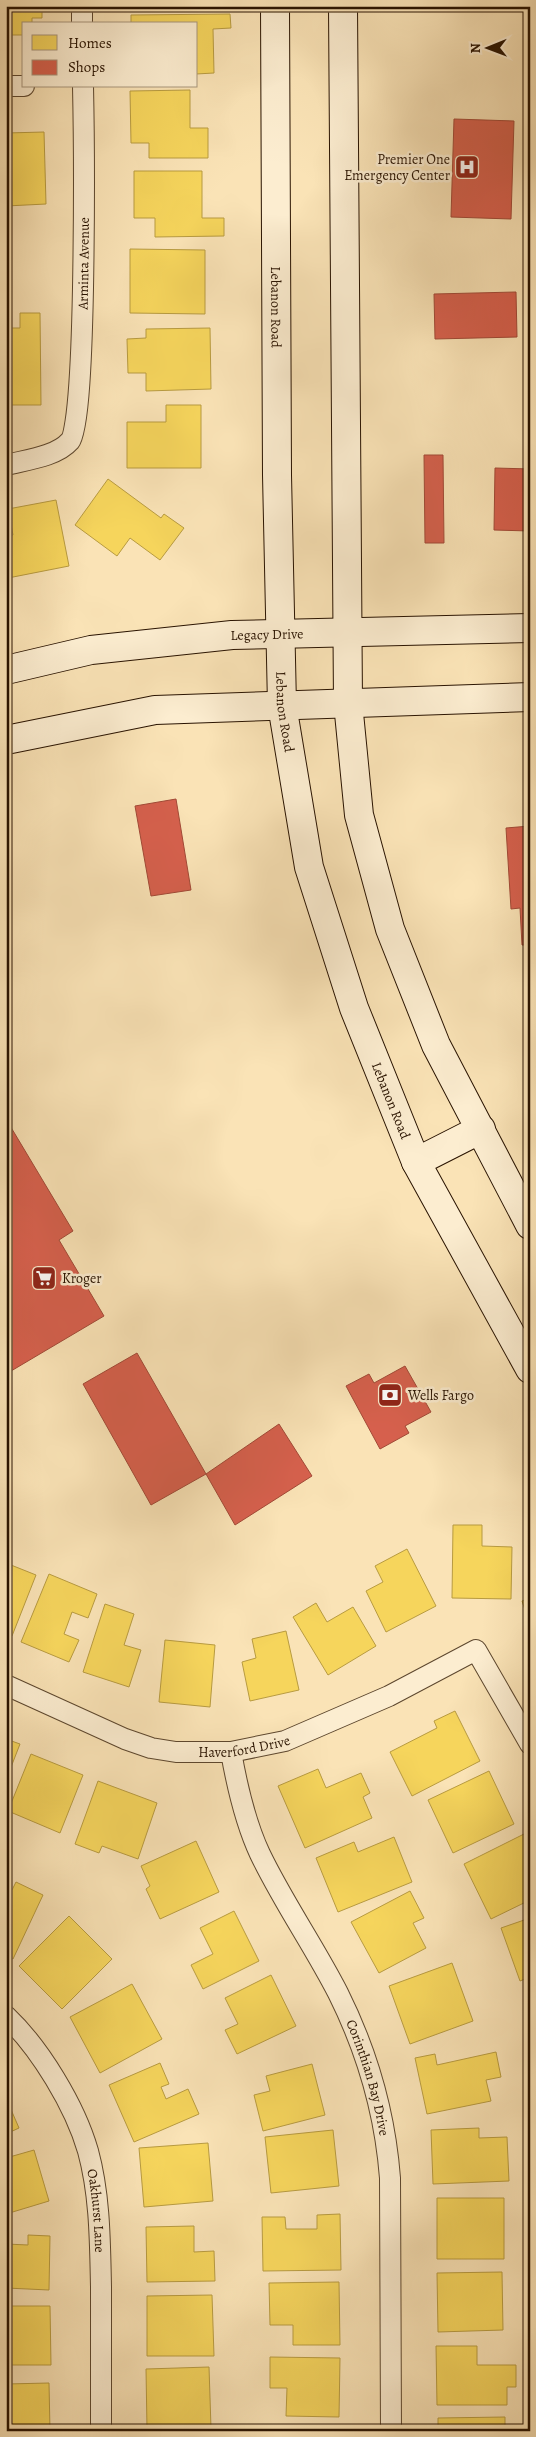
<svg xmlns="http://www.w3.org/2000/svg" width="536" height="2437" font-family="Alegreya,serif">
  <style>
    .homes { fill: #f6d55c; stroke: #b89b40 }
    .shops { fill: #d6604d; stroke: #a24936 }
    .lines { fill: none; stroke-linecap: round; stroke-linejoin: round }
    .minor-casing { stroke: #5d472e; stroke-width: 22 }
    .secondary-casing { stroke: #291300; stroke-width: 30 }
    .minor { stroke: #fcedd0; stroke-width: 20 }
    .secondary { stroke: #fcedd0; stroke-width: 28 }
    .labels { text-anchor: middle; stroke-width: 5; stroke-linejoin: round; paint-order: stroke }
    .poi-label { font-size: 14px; fill: #291300; stroke: #fcedd0; text-anchor: start }
    .street-label { font-size: 14px; fill: #291300; stroke: #fcedd0 }
  </style>
  <rect width="100%" height="100%" fill="#fae3b6"/>
  <filter id="stains"><feTurbulence type="fractalNoise" baseFrequency=".004" numOctaves="4"/><feColorMatrix values="0 0 0 0 .2 0 0 0 0 .09 0 0 0 0 .02 0 0 0 .5 -.17"/></filter>
  <radialGradient id="worn" r=".72"><stop offset=".6" stop-color="#630" stop-opacity="0"/><stop offset="1" stop-color="#630" stop-opacity=".3"/></radialGradient>
  <path class="homes" d="M6 6H42V18H32V24H24V35H6Z
    M230 14 231 28 213 29 214 73 196 74V24H131V15Z
    M190 90V128H208V158H149V143H131L130 91Z
    M44 132 46 204 6 206V133Z
    M134 171H202V218H224V236L155 237V218H134Z
    M130 249 205 250V314L130 313Z
    M20 313H40L41 405H6V328H20Z
    M210 328 211 389 146 391V373H128L127 339 146 338V329Z
    M166 405H201V468H127V422H166Z
    M108 479 161 518 164 514 184 528 160 560 130 538 117 556 75 525Z
    M56 500 69 566 8 578 6 536 13 535 8 509Z
    M453 1525H482V1546L512 1547 511 1599 452 1598Z
    M407 1549 436 1606 386 1632 366 1591 383 1582 375 1566Z
    M6 1563 36 1575 12 1636 6 1634Z
    M49 1574 97 1594 88 1618 72 1612 64 1634 79 1640 69 1662 21 1642Z
    M530 1598V1625L522 1601Z
    M316 1603 327 1622 353 1607 376 1646 328 1675 293 1617Z
    M105 1604 134 1614 124 1645 141 1650 129 1687 83 1672Z
    M286 1631 299 1690 250 1701 242 1662 256 1658 252 1639Z
    M165 1640 215 1645 210 1707 159 1702Z
    M455 1711 480 1761 412 1796 390 1752 437 1728 434 1721Z
    M6 1739 20 1744 6 1780Z
    M31 1754 83 1775 60 1833 8 1811Z
    M318 1769 326 1788 361 1773 370 1793 363 1797 372 1818 305 1848 278 1786Z
    M489 1771 514 1824 453 1853 428 1800Z
    M98 1781 157 1803 138 1859 102 1846 99 1853 75 1844Z
    M524 1834 530 1845V1900L491 1919 464 1864Z
    M394 1837 412 1882 338 1912 316 1858 354 1842 358 1852Z
    M196 1841 219 1892 160 1919 146 1889 150 1886 141 1866Z
    M16 1882 43 1895 13 1959 6 1955V1888L12 1890Z
    M410 1891 424 1918 413 1923 426 1948 379 1973 351 1922Z
    M234 1911 259 1961 203 1989 191 1965 213 1954 200 1928Z
    M69 1916 112 1959 62 2009 19 1966Z
    M530 1918V1977L520 1981 501 1928Z
    M452 1963 473 2021 410 2044 389 1986Z
    M271 1975 296 2026 237 2054 225 2030 238 2024 225 1998Z
    M132 1984 162 2039 100 2073 70 2017Z
    M496 2052 501 2077 486 2080 491 2101 427 2114 415 2058 435 2054 437 2065Z
    M160 2063 169 2084 161 2087 166 2099 188 2089 199 2114 134 2142 109 2085Z
    M312 2064 325 2115 263 2131 254 2095 270 2091 266 2076Z
    M6 2098 19 2128 6 2134Z
    M479 2128V2138L507 2137 509 2181 433 2184 431 2130Z
    M333 2130 339 2186 271 2193 265 2137Z
    M208 2143 213 2201 144 2207 139 2148Z
    M34 2150 49 2201 6 2214V2158Z
    M437 2198H504V2259H437Z
    M340 2214 341 2270 263 2271 262 2217H285L286 2229H317V2215Z
    M194 2226V2252L214 2251 215 2281 147 2282 146 2227Z
    M28 2235 50 2236 49 2290 6 2288V2244L28 2245Z
    M502 2272 503 2330 438 2332 437 2273Z
    M339 2282 340 2345H293V2325H270L269 2283Z
    M212 2295 214 2356H147V2296Z
    M9 2306H50L51 2365H6V2324H9Z
    M436 2346H477V2365H516V2387H507V2405H437Z
    M270 2357 340 2358 339 2417 286 2416 287 2388H270Z
    M209 2367 211 2428 147 2429 146 2369Z
    M49 2383 50 2431H6V2384Z
    M505 2417V2431H438V2418Z
    M340 2428V2431H291V2429Z"/>
  <path class="shops" d="M454 119 514 121 511 219 451 217Z
    M516 292 517 337 435 339 434 294Z
    M424 455H443L444 543H425Z
    M495 468 530 469V531L494 530Z
    M176 799 191 890 151 896 135 806Z
    M530 826V945H522L520 908 511 909 506 828Z
    M6 1119 73 1231 59 1240 104 1316 6 1374Z
    M137 1353 206 1474 151 1505 83 1384Z
    M405 1366 431 1412 405 1426 409 1433 380 1449 346 1386 369 1374 374 1383Z
    M279 1424 312 1476 235 1525 206 1474Z"/>
  <g class="lines">
    <defs>
      <g id="minor">
        <path d="M82 6V24"/>
        <path d="M6 86H24"/>
        <path id="s1" d="M6 465C25 460 56 457 70 441 87 421 84 132 83 86"/>
        <path id="s2" d="M6 1685 125 1739 151 1748 176 1752H231L285 1741 389 1696 476 1650 530 1744"/>
        <path id="s3" d="M231 1752C237 1786 245 1822 260 1854 283 1902 314 1946 338 1993 367 2051 385 2113 390 2178L391 2431"/>
        <path id="s4" d="M6 2016C40 2048 75 2106 88 2151 100 2195 100 2241 101 2287 101 2335 101 2383 101 2431"/>
      </g>
      <g id="secondary">
        <path id="s5" d="M275 6 277 475 282 705 309 867 354 1008 416 1162 530 1369"/>
        <path d="M343 6 348 703 359 815 390 929 436 1045 530 1225"/>
        <path id="s6" d="M6 670 91 650 232 635 530 628"/>
        <path d="M6 740 155 710 530 697"/>
        <path d="M416 1162 481 1129"/>
      </g>
    </defs>
    <use href="#minor" class="minor-casing"/>
    <use href="#secondary" class="secondary-casing"/>
    <use href="#minor" class="minor"/>
    <use href="#secondary" class="secondary"/>
  </g>
  <defs>
    <symbol id="hospital-square" viewBox="-11 -11 22 22"><rect x="-9" y="-9" width="18" height="18" rx="4" fill="#8f2418" stroke="#fcedd0"/><path d="M-5-5h3v3.5h4V-5h3V5h-3V1.5h-4V5h-3Z" fill="#fff"/></symbol>
    <symbol id="supermarket-square" viewBox="-11 -11 22 22"><rect x="-9" y="-9" width="18" height="18" rx="4" fill="#8f2418" stroke="#fcedd0"/><path d="M-6-5.5h2.5l.6 2H6L4.5 2H-2.5L-4.4-4H-6ZM-1.5 3.2a1.3 1.3 0 1 0 .1 0ZM3 3.2a1.3 1.3 0 1 0 .1 0Z" fill="#fff"/></symbol>
    <symbol id="bank-square" viewBox="-11 -11 22 22"><rect x="-9" y="-9" width="18" height="18" rx="4" fill="#8f2418" stroke="#fcedd0"/><path d="M-6-4H6V4H-6ZM0-2.3a2.3 2.3 0 1 0 0 4.6a2.3 2.3 0 1 0 0-4.6Z" fill="#fff"/></symbol>
  </defs>
  <g fill-rule="evenodd">
    <use href="#hospital-square" x="453" y="153" width="28" height="28"/>
    <use href="#supermarket-square" x="30" y="1264" width="28" height="28"/>
    <use href="#bank-square" x="376" y="1381" width="28" height="28"/>
  </g>
  <g class="labels">
    <g class="poi-label">
      <text x="450" y="164" text-anchor="end">Premier One<tspan x="450" dy="16">Emergency Center</tspan></text>
      <text x="62" y="1283">Kroger</text>
      <text x="408" y="1400">Wells Fargo</text>
    </g>
    <g class="street-label">
      <text dy="5" stroke="none"><textPath href="#s1" startOffset="248">Arminta Avenue</textPath></text>
      <text dy="5" stroke="none"><textPath href="#s5" startOffset="301">Lebanon Road</textPath></text>
      <text dy="5" stroke="none"><textPath href="#s6" startOffset="264">Legacy Drive</textPath></text>
      <text dy="5" stroke="none"><textPath href="#s5" startOffset="706">Lebanon Road</textPath></text>
      <text dy="5" stroke="none"><textPath href="#s5" startOffset="1111">Lebanon Road</textPath></text>
      <text dy="5" stroke="none"><textPath href="#s2" startOffset="252">Haverford Drive</textPath></text>
      <text dy="5" stroke="none"><textPath href="#s3" startOffset="356">Corinthian Bay Drive</textPath></text>
      <text dy="5" stroke="none"><textPath href="#s4" startOffset="220">Oakhurst Lane</textPath></text>
    </g>
  </g>
  <rect width="536" height="2437" fill="none" stroke="#fae3b6" stroke-width="25"/>
  <rect x="8" y="8" width="521" height="2422" fill="none" stroke="#291300" stroke-width="2.5"/>
  <rect x="12" y="12" width="511" height="2412" fill="none" stroke="#291300"/>
  <rect x="22" y="22" width="175" height="65" fill="#fcedd0" stroke="#a8967d"/>
  <rect x="32" y="35" width="25" height="15" fill="#f6d55c" stroke="#a8967d"/>
  <text x="68" y="48" font-size="15" fill="#291300">Homes</text>
  <rect x="32" y="60" width="25" height="15" fill="#d6604d" stroke="#a8967d"/>
  <text x="68" y="72" font-size="15" fill="#291300">Shops</text>
  <g transform="translate(488 48) rotate(269)" stroke="#fcedd0" stroke-width="4" paint-order="stroke">
  <path d="M0-4L9 19L0 12L-9 19Z" fill="#291300"/>
  <text y="-8" font-size="14" font-weight="bold" text-anchor="middle" fill="#291300">N</text>
  </g>
  <rect width="100%" height="100%" filter="url(#stains)"/>
  <rect width="100%" height="100%" fill="url(#worn)"/>
</svg>
